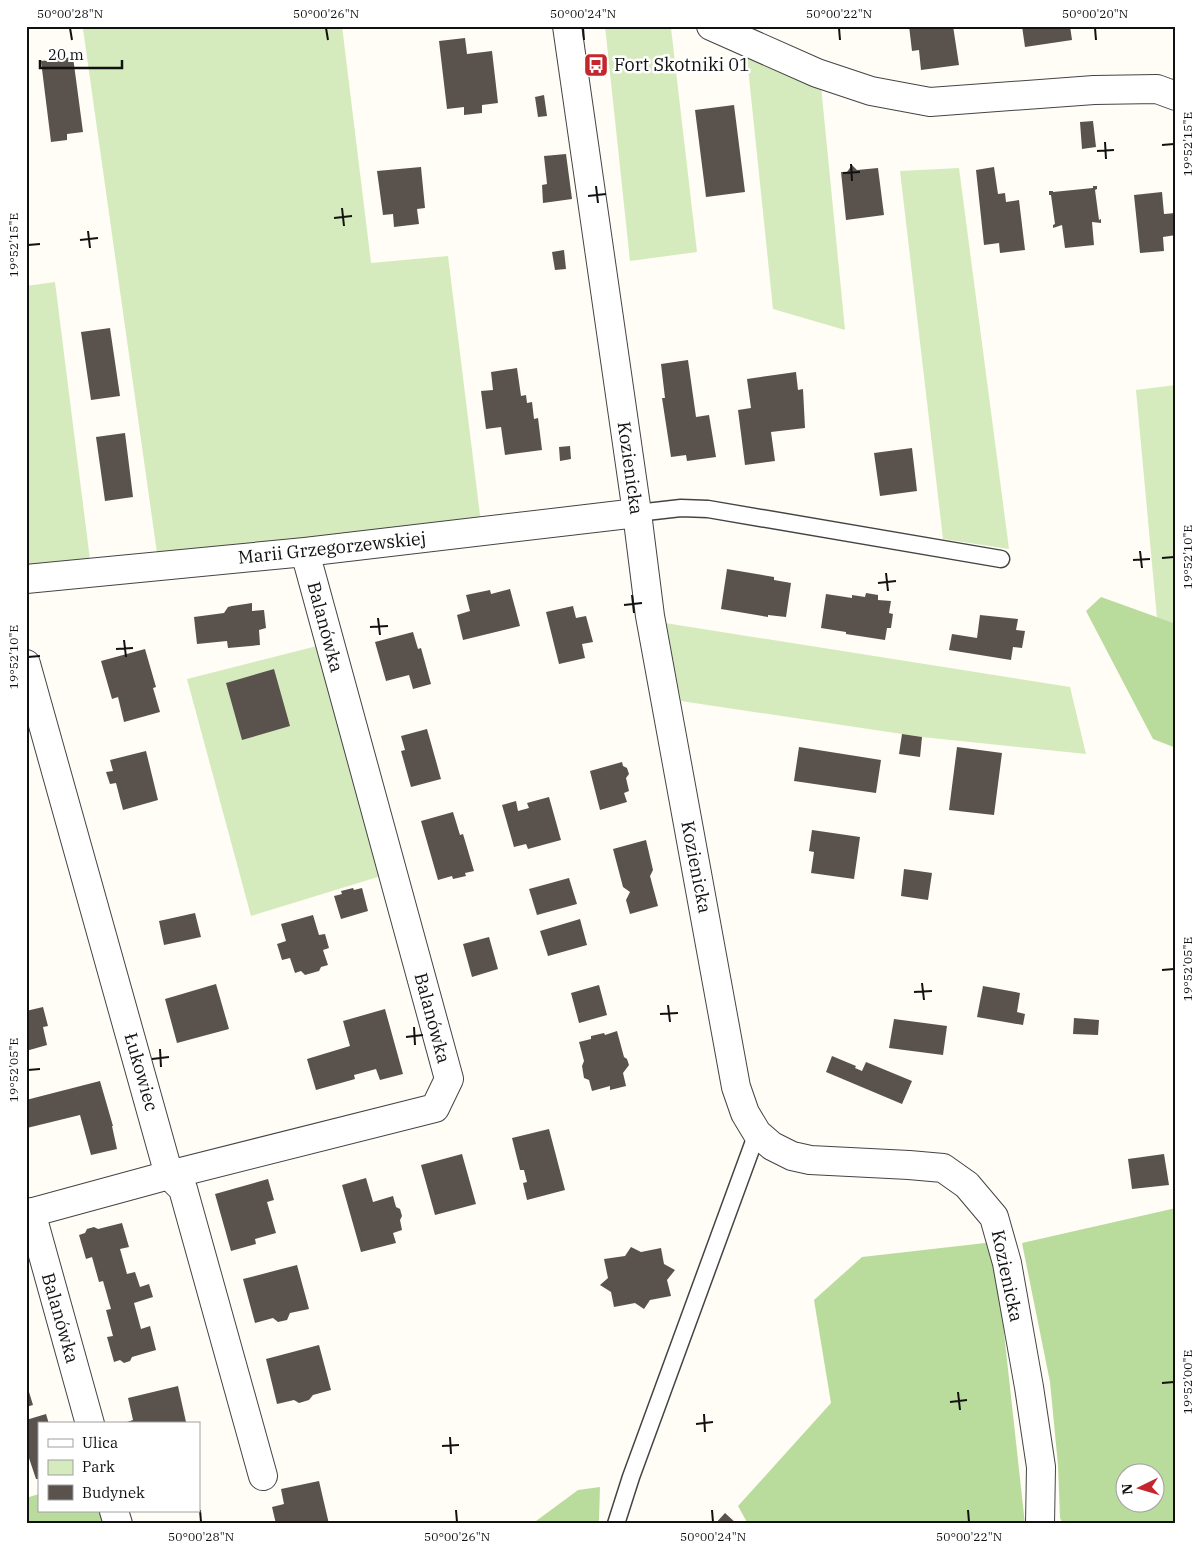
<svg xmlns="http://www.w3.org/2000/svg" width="1202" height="1550" font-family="'IBM Plex Serif',serif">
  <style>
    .green { fill: #d5ebbd }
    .forest { fill: #b9dc9c; fill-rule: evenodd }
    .building { fill: #5a524d }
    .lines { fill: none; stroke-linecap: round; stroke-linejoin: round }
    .service-casing { stroke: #444; stroke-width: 19 }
    .minor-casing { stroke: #444; stroke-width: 30 }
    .service { stroke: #fff; stroke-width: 16 }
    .minor { stroke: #fff; stroke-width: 28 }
    .ticks { fill: none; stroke: #111; stroke-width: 2 }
    .labels { text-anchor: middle; stroke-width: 5; stroke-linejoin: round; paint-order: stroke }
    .poi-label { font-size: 18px; fill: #111; stroke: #fff; text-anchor: start }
    .street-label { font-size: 18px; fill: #111; stroke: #fff }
    .neatline { fill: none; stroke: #111; stroke-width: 2 }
    .ticks-label { font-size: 12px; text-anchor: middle; fill: #111 }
  </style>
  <rect width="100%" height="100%" fill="#fffdf5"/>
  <path class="green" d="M114 26H342L371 263 448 256 481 523 228 545 157 553 83 29Z
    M605 26H668L671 28 697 252 630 261Z
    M747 58 821 86 845 330 773 309Z
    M959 168 1009 549 943 539 900 171Z
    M55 282 90 560 26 566V286Z
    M1176 385V624L1157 618 1136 390Z
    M665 623 1070 687 1086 754 922 737 681 701Z
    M317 646 381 876 251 916 187 679Z"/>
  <path class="forest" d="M1101 597 1176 624V748L1153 739 1086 611Z
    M1176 1208V1524H1063L1060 1518 1058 1465 1050 1382 1022 1243ZM1124 1472H1154V1502H1124Z
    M994 1242 1025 1524H748L738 1506 831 1403 814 1300 862 1257Z
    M600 1487 599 1520 597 1524H532L578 1490Z
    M39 1494V1511H103L106 1524H26V1498Z"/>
  <path class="building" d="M909 26H953L959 65 921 70 919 50 912 51Z
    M1022 26H1070L1072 40 1025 47Z
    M465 38 467 54 492 51 498 103 482 105V113L464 115V107L447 109 439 41Z
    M73 57 83 132 67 134V140L51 142 41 61Z
    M544 95 547 116 538 117 535 97Z
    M734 105 745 192 706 197 695 110Z
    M1093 121 1096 147 1082 149 1080 122Z
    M566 154 572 199 543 203 542 185 547 184 544 156Z
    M852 165 857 170 878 168 884 215 846 220 841 172H847Z
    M421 167 425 208 417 209 419 224 394 227 393 214 383 215 377 171Z
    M994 167 998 194 1005 193 1006 202 1019 200 1025 250 1000 253 999 243 984 245 976 170Z
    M1093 186H1097V189L1095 190 1099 220 1101 219V223L1092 222 1094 245 1065 248 1062 225 1053 228V225L1055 224 1051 195H1049V191H1053V192L1093 188Z
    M1162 192 1164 214 1176 213V235L1163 237 1164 251 1140 253 1134 195Z
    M564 250 566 269 555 270 552 252Z
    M110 328 120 396 91 400 81 332Z
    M688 360 696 417 709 415 716 457 687 461 686 455 671 457 662 398H665L661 364Z
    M517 368 521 396 526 395 527 403 532 402 534 419 538 418 542 450 505 455 501 427 486 429 481 391 493 390 491 372Z
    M796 372 798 390 803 389 805 428 771 432 775 461 745 465 738 410 751 408 747 379Z
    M125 433 133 497 105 501 96 437Z
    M570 446 571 459 560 461 559 447Z
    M912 448 917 491 880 496 874 453Z
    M727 569 774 577V580L791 583 786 617 768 615V617L721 609Z
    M510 589 520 626 463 640 457 615 470 611 466 595 490 590 491 594Z
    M866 593 878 595V600L891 601 889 613 893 614 891 628H887L885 640 846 634V632L821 628 826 594 852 598V595L865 597Z
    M252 603V611L264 610 266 628 259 630 260 645 228 648 227 641 197 644 194 617 224 613 228 607 232 606Z
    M573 606 576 618 586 616 593 642 582 644 585 658 559 664 546 612Z
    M980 615 1018 619 1016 630 1025 631 1022 648 1013 647 1011 660 949 650 952 634 977 638Z
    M413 632 418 649 421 648 431 684 413 689 409 675 386 681 375 642Z
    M145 649 156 687 153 688 160 712 124 722 118 697 112 699 101 661Z
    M274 669 290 726 242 740 226 683Z
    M427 729 441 779 411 787 401 751 405 750 401 736Z
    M902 734 922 737 920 757 899 754Z
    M799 747 881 760 876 793 794 781Z
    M957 747 1002 753 994 815 949 810Z
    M146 751 158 800 123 810 116 783 110 784 106 772 113 771 110 760Z
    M622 762 623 766 627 768 629 774 626 778 629 791 624 793 627 802 600 810 590 771Z
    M549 797 561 840 528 849 526 844 514 847 502 805 516 801 518 811 529 808 527 803Z
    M453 812 460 835 463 834 474 871 465 873 466 876 453 879 452 876 438 880 421 821Z
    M812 830 860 837 854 879 811 873 814 852 809 851Z
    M646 840 653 870 650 876 658 906 630 914 626 900 630 892 623 887 613 849Z
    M904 869 932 873 928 900 901 896Z
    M569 878 577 904 537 915 529 889Z
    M353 888 354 890 362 888 368 911 341 919 334 896 342 894 341 891Z
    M195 913 201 937 164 945 159 921Z
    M313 915 319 935 325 934 329 948 323 950 328 965 321 967 319 971 305 975 301 971 295 973 290 958 282 960 277 944 286 941 281 924Z
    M580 919 587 945 548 956 540 931Z
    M489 937 498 969 472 977 463 944Z
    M216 984 229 1029 177 1043 165 999Z
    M599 985 607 1015 579 1023 571 993Z
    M983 986 1020 993 1017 1012 1025 1014 1023 1025 977 1017Z
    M43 1007 48 1026 43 1027 47 1045 26 1051V1011Z
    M385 1009 403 1074 380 1080 376 1069 354 1075 355 1079 316 1090 307 1059 350 1046 343 1021Z
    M1074 1018 1099 1020 1098 1035 1073 1034Z
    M894 1019 947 1026 943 1055 889 1048Z
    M617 1031 624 1057 627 1059 629 1065 623 1073 626 1086 610 1090V1086L592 1091 589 1080 584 1078 582 1066 584 1061 579 1042 591 1039V1036L604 1033 605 1035Z
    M832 1056 856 1066 855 1068 862 1071 866 1062 912 1081 902 1104 826 1072Z
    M100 1081 113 1126H112L117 1149 91 1155 80 1115 27 1128 26 1100Z
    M549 1129 565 1190 527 1200 523 1183 527 1182 524 1170H520L512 1138Z
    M462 1154 476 1204 435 1215 421 1165Z
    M1164 1154 1169 1185 1132 1189 1128 1159Z
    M366 1178 373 1202 393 1196 396 1207 400 1209 402 1216 400 1220 402 1230 393 1233 396 1243 361 1252 342 1185Z
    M268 1179 274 1200 267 1202 276 1233 255 1239 256 1244 231 1251 215 1194Z
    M122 1223 129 1247 120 1249 127 1274 135 1272 140 1287 149 1284 153 1297 134 1303 141 1329 150 1326 156 1350 132 1357 130 1361 124 1363 120 1360 114 1362 107 1337 113 1336 106 1310 111 1309 103 1281 99 1282 92 1257 86 1259 79 1235 85 1233 87 1229 94 1227 98 1229Z
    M631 1247 641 1252 661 1248 664 1264 675 1270 667 1280 671 1296 650 1300 644 1309 635 1303 614 1307 611 1292 600 1285 608 1278 604 1259 625 1256Z
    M297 1265 309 1309 290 1313 287 1320 278 1322 273 1318 255 1323 243 1279Z
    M319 1345 331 1390 313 1395 309 1400 299 1403 294 1400 277 1404 266 1359Z
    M26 1382 33 1405 26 1407Z
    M178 1386 186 1422 178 1424H128L127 1422 133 1420 128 1398Z
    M46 1414 49 1424H39V1479H36L26 1449V1420Z
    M319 1481 329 1524H276L272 1507 284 1504 281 1489Z
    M725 1513 737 1524H715Z"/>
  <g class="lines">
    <defs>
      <path id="service" d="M637 513 681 508 708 509 1001 559
        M616 1524 631 1477 757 1133"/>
      <path id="minor" d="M567 26 637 513 650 616 736 1087 745 1113 757 1133 772 1146 792 1156 810 1160 909 1165 943 1168 967 1185 994 1217 1007 1263 1029 1387 1041 1467 1040 1524
        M711 26 817 73 871 91 930 102 1094 90 1157 89 1176 96
        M26 579 305 552 637 513
        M26 664 169 1175 183 1189 263 1476
        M31 1212 90 1424
        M26 1214 169 1175 435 1108 449 1079 305 552
        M114 1511 118 1524"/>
    </defs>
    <use href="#service" class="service-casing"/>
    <use href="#minor" class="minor-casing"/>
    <use href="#service" class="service"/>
    <use href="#minor" class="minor"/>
  </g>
  <path class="ticks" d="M70 28 72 40M326 28 328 40M583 28 584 40M839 28 840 40M1095 28 1096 40M1105 142 1106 159M1162 145 1174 144M1097 151 1114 150M851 164 852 181M843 173 860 172M596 186 598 203M588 196 606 194M342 208 344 226M334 218 352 216M88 231 90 248M80 240 98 238M28 245 40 244M1140 551 1142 568M1162 558 1174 557M1133 560 1150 559M886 573 888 591M878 583 896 581M632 595 634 613M624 605 642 603M378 618 380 635M370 627 388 626M124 640 126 657M116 649 133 648M28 657 40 656M1162 970 1174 969M922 983 924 1000M914 992 932 991M668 1005 670 1022M660 1014 678 1013M414 1027 415 1045M406 1037 423 1035M160 1049 161 1067M152 1059 169 1057M28 1070 40 1069M1162 1383 1174 1382M958 1392 960 1410M950 1402 967 1400M704 1414 705 1432M696 1424 713 1422M450 1437 451 1454M442 1446 459 1445M200 1510 201 1522M456 1510 457 1522M712 1510 713 1522M968 1510 969 1522"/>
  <defs>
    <symbol id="bus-square" viewBox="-11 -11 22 22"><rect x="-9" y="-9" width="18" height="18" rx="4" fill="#c4262e" stroke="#fff"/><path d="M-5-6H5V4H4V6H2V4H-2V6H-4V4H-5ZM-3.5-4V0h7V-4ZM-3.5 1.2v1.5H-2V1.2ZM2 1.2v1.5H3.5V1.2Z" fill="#fff"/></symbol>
  </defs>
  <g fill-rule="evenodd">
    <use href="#bus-square" x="582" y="51" width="28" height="28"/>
  </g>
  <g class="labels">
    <g class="poi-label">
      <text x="614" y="71">Fort Skotniki 01</text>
    </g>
    <g class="street-label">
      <text transform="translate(630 468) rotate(82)" y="6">Kozienicka</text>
      <text transform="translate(332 548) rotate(-6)" y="6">Marii Grzegorzewskiej</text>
      <text transform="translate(325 627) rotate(75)" y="6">Balanówka</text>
      <text transform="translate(696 867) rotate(79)" y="6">Kozienicka</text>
      <text transform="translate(432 1018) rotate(75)" y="6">Balanówka</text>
      <text transform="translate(141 1072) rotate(74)" y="6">Łukowiec</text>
      <text transform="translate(1007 1276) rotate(78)" y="6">Kozienicka</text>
      <text transform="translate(60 1318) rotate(74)" y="6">Balanówka</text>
    </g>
  </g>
  <rect width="1202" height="1550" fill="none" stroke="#ffffff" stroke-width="55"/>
  <rect x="38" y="1422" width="162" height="90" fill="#ffffff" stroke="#a0a0a0"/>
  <rect x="48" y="1439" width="25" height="8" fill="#ffffff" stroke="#a0a0a0"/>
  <text x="82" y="1448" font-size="15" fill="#111111">Ulica</text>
  <rect x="48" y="1460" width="25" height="15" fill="#d5ebbd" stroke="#a0a0a0"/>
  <text x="82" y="1472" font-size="15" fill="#111111">Park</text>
  <rect x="48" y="1485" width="25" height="15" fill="#5a524d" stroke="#a0a0a0"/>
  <text x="82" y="1498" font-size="15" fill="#111111">Budynek</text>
  <g transform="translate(1140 1488) rotate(265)"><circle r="24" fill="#ffffff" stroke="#a0a0a0"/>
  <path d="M0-4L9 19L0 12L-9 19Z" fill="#c4262e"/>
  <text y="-8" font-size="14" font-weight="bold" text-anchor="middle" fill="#111111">N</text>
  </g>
  <path d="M40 60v8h82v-8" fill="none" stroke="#111111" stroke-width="2.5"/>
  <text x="48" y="60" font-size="15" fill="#111111" stroke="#ffffff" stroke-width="4" paint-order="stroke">20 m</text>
  <rect x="28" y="28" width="1146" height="1494" class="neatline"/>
  <g class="ticks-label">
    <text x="70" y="18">50°00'28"N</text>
    <text x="326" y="18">50°00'26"N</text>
    <text x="583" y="18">50°00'24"N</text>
    <text x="839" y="18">50°00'22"N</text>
    <text x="1095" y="18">50°00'20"N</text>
    <text transform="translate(1188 144) rotate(-90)" y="4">19°52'15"E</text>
    <text transform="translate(14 245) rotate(-90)" y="4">19°52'15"E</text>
    <text transform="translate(1188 557) rotate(-90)" y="4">19°52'10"E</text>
    <text transform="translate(14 657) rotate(-90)" y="4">19°52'10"E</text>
    <text transform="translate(1188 969) rotate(-90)" y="4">19°52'05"E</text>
    <text transform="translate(14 1070) rotate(-90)" y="4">19°52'05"E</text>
    <text transform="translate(1188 1382) rotate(-90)" y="4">19°52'00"E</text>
    <text x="201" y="1541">50°00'28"N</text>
    <text x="457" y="1541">50°00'26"N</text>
    <text x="713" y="1541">50°00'24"N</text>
    <text x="969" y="1541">50°00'22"N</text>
  </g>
</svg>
